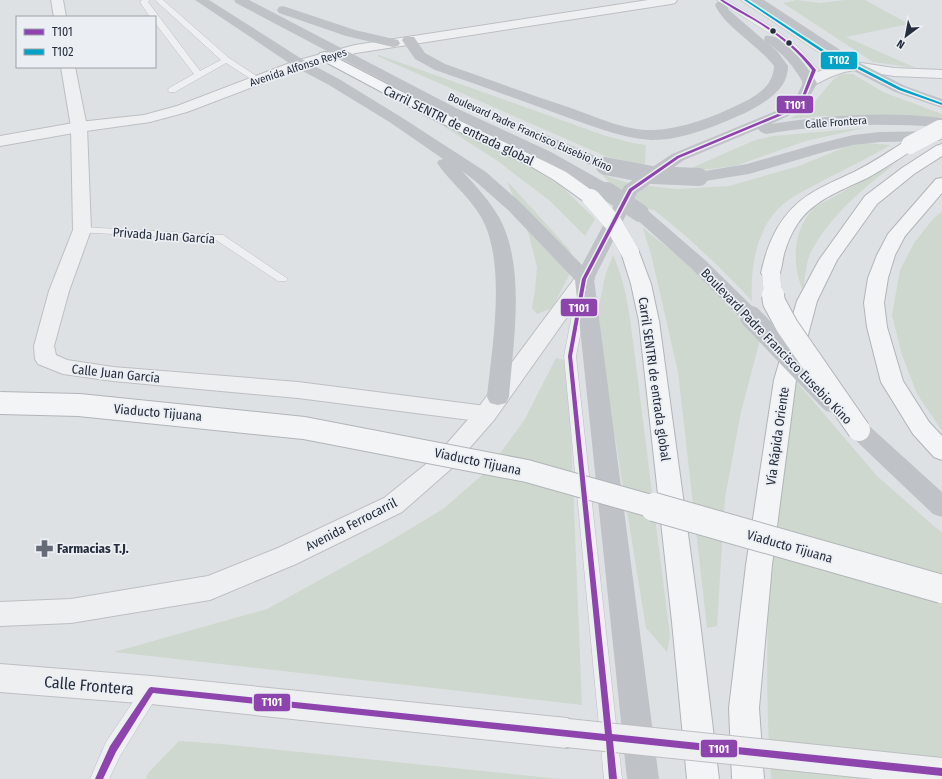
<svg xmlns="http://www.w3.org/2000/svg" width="942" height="779" font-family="'Fira Sans Condensed',sans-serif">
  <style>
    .green { fill: #ced8cf }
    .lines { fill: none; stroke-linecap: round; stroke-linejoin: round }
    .service-casing { stroke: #bdbfc2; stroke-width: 1 }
    .minor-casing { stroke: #bdbfc2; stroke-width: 2 }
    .tertiary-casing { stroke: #bdbfc2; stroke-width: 2 }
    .trunk-casing { stroke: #b1b4b8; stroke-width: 2 }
    .motorway-casing { stroke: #b1b4b8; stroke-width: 2 }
    .service { fill: #eeeff1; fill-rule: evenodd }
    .minor { fill: #eeeff1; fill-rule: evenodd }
    .tertiary { fill: #eeeff1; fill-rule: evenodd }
    .secondary { fill: #bfc2c7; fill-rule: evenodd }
    .trunk { fill: #f2f4f5; fill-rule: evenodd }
    .motorway { fill: #f2f4f5; fill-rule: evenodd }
    .tertiary-bridge-casing { stroke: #bdbfc2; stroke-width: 30; stroke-linecap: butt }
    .trunk-bridge-far2-casing { stroke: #b1b4b8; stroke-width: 14; stroke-linecap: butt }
    .trunk-bridge-far1-casing { stroke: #b1b4b8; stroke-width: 18; stroke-linecap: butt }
    .trunk-bridge-casing { stroke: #b1b4b8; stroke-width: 24; stroke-linecap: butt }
    .motorway-bridge-far2-casing { stroke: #b1b4b8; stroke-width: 18; stroke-linecap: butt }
    .motorway-bridge-far1-casing { stroke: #b1b4b8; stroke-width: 24; stroke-linecap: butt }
    .motorway-bridge-casing { stroke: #b1b4b8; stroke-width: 30; stroke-linecap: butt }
    .tertiary-bridge { stroke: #eeeff1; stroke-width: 28 }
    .secondary-bridge-far1 { stroke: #bfc2c7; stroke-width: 18 }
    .secondary-bridge { stroke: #bfc2c7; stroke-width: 22 }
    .trunk-bridge-far2 { stroke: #f2f4f5; stroke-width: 14 }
    .trunk-bridge-far1 { stroke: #f2f4f5; stroke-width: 18 }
    .trunk-bridge { stroke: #f2f4f5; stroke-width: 22 }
    .motorway-bridge-far2 { stroke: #f2f4f5; stroke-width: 18 }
    .motorway-bridge-far1 { stroke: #f2f4f5; stroke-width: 22 }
    .motorway-bridge { stroke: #f2f4f5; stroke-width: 28 }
    .bus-1-casing { stroke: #ebeff4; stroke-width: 3 }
    .bus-2-casing { stroke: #ebeff4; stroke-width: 3 }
    .bus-1 { fill: #8e44ad; fill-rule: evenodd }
    .bus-2 { fill: #02a3c7; fill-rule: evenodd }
    .bus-dot { fill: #262d3c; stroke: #ebeff4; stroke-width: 1.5 }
    .labels { text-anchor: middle; stroke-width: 3.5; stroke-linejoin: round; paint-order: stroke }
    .far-street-label { font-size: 11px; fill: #262d3c; stroke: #ebeff4 }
    .street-label { font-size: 13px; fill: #262d3c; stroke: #ebeff4 }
    .poi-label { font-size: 13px; font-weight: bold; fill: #262d3c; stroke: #ebeff4; text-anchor: start }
    .near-street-label { font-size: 16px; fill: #262d3c; stroke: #ebeff4 }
    .line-badge { stroke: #ebeff4; stroke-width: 1.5 }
    .badge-label { font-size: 11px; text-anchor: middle; font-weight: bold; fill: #fff }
  </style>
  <rect width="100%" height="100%" fill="#dee1e4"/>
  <path class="green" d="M797 0 820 3 845 0H865L909 24 846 37 916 68 873 62 783 3Z
    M379 55 606 136 633 143 646 145 645 166 605 156 377 56Z
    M843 74H853L883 92 942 114V117L936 119 823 116 790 119C798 114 806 109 814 102 825 92 829 79 843 74Z
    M431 118 527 165 561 186 595 219 585 236 550 201 499 162Z
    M864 128 806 141 735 166 702 170H687L755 140 773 136Z
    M866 143 891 145C869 157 846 169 824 180 810 188 794 195 782 205 756 229 750 268 752 301 721 268 690 238 654 210 636 208 614 187 601 174L631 184 677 189 729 186 799 166 848 146Z
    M895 164C863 188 830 216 811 252 806 261 805 280 803 291 792 264 792 233 812 210 816 205 825 202 830 199 852 186 874 175 895 164Z
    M507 181 569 249 575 264 552 308 537 314 532 308 535 290 537 267 529 235Z
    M942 211V431L917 394 902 355 892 315 900 270 914 243 933 219Z
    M643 228 687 263 760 340 741 412 725 498 717 626 707 628 678 372 652 258Z
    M613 255C626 285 629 309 633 341L670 636 667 652 646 628 609 401 598 310 605 276Z
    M556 358 568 361 582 705 114 652 267 609 385 544 443 509 489 469 525 419Z
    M796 381 877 476 942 533V779H771C765 695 766 609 774 525 779 476 789 428 796 381Z
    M179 741 222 744 560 779H146L148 773Z"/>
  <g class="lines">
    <defs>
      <path id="service" d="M142 0H150L148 2 200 71 221 60 155 0H163L229 58 261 79 260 81H254L226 63 175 92H169L168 90 169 88 194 74 155 23V17H150L140 2Z
        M717 0H726L775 29 799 48 818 70 813 85H807L806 83 810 70 804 61 782 41Z
        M741 0H750L838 57 858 66 854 68 832 61Z
        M82 227 223 235 288 279 286 281H278L216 240 78 232 77 230 78 228Z
        M582 291 586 292 588 295 576 356 622 779H604L564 356 576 295 578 292Z
        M151 682 157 684 160 690 157 696 120 756 109 779H90L106 742 145 684Z"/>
      <path id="minor" d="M51 0H63L66 17H54Z
        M61 67H75L87 127 91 230 69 291 54 346 56 355 67 360 113 367 298 382 486 406 494 408 497 414 494 420 486 422 298 398 113 381 63 374 38 364 35 359 34 346 49 291 73 230 71 127Z"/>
      <path id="tertiary" d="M648 0H677L675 3 671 4 356 53 305 67 187 112 150 122 79 132 0 146V136L79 122 144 115 177 106 295 61 355 45Z
        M855 62 894 68 942 70V78L894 76 855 70 844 72 830 77 810 87 805 86 803 83C812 70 840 64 855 62Z
        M584 273 591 275 594 279 494 420 452 468 402 512 296 564 210 600 71 623 0 626V602L71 599 208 576 278 548 384 498 436 456 478 408 577 275Z
        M0 664 151 676 567 718 578 722 582 733 578 744 567 748 151 704 0 692Z"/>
      <path id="trunk" d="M910 140 916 142 918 145 916 148C901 157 887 167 871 176 846 189 815 198 798 223 792 232 787 243 784 254 782 262 782 270 778 277L771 279 764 277 761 273C768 241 781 212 810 194 824 185 839 179 854 172 872 163 888 152 904 142Z"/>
      <path id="motorway" d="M325 52 437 110 544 161 566 172 597 194 600 198 597 202 591 203 585 202 554 180 532 167 427 116 320 59 318 56 320 53Z
        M942 144V156L914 174 877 204 837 260 817 301 796 380 772 565 759 708 764 779H732L729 708 746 565 774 380 797 301 819 260 865 196 902 168 936 146Z
        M942 178V193L905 236 895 255 888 278 884 303 887 327 903 381 929 422 942 436V460L934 457 913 434 881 382 867 327 864 303 868 278 877 255 888 234 936 179Z
        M630 246 637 248 639 252 651 284 659 321 700 622 719 779H687L672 622 639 321 631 284 621 252 623 248Z"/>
    </defs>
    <use href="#service" class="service-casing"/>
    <use href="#minor" class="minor-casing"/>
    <use href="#tertiary" class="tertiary-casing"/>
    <use href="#trunk" class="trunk-casing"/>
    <use href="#motorway" class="motorway-casing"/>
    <use href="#service" class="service"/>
    <use href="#minor" class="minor"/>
    <use href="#tertiary" class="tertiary"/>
    <path class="secondary" d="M195 0H209L305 61 339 79 401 117 486 172 520 202 582 265 624 186 672 154 781 109 796 97 803 83C794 66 783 54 768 43L777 51 788 66C788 89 767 101 749 111 722 124 681 141 651 140 619 138 587 124 558 114 517 99 476 84 435 70L415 59 402 40 404 37H414L425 53 445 64C487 79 529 94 571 108 596 117 626 131 653 130 682 129 713 117 740 104 756 96 773 87 774 66 759 46 724 26 715 5L717 2H725L729 10 765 41 764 39 765 36C784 32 809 69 817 83 805 108 796 113 771 124 827 115 886 111 942 118L941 127C882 123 824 124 766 134L761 132 758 129 684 160 637 193 594 279 659 779H627L575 280 508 210 474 180 462 171C476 186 490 201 500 219 526 269 513 343 509 397L506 403 498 405 490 403 487 397C492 347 507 262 481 217 469 196 450 182 437 163L439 160 443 159 391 123 329 85 295 67Z
      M234 0H249L456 108 551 152 613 187 615 191 613 195 607 196 601 195 539 158 446 114 236 3Z
      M750 0H764L860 63 905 86 942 99V108L895 92 850 69Z
      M283 6 355 30 398 40 400 43 398 46 393 47 346 36 279 13 277 10 279 7Z
      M537 131 611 163 613 166 611 169 605 171 599 169 532 139 529 136 532 133Z
      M939 131 942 132V140L939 141 880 142 853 145 824 152 749 174 699 182 693 181 691 177 693 173 747 164 813 145 853 135 880 132Z
      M640 208 646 209 705 260 758 312 761 317 758 322 751 324 744 322 691 268 634 217 631 213 634 209Z
      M859 421 867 424 942 492V517L933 514 851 436 847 430 851 424Z"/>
    <use href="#trunk" class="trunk"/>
    <use href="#motorway" class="motorway"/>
    <defs>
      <path id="tertiary-bridge" d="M567 733 942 772"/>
      <path id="trunk-bridge-far2" d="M938 130 942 128"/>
      <path id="trunk-bridge-far1" d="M910 145 940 129
        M771 273 773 296"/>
      <path id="trunk-bridge" d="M773 295 774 302 787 326 859 430"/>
      <path id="motorway-bridge-far2" d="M591 198 613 223 630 252"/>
      <path id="motorway-bridge-far1" d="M0 403 79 405 304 428 527 471 658 508"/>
      <path id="motorway-bridge" d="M654 507 942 589"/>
    </defs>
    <use href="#tertiary-bridge" class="tertiary-bridge-casing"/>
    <use href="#trunk-bridge-far2" class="trunk-bridge-far2-casing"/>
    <use href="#trunk-bridge-far1" class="trunk-bridge-far1-casing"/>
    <use href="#trunk-bridge" class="trunk-bridge-casing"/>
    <use href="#motorway-bridge-far2" class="motorway-bridge-far2-casing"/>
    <use href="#motorway-bridge-far1" class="motorway-bridge-far1-casing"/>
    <use href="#motorway-bridge" class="motorway-bridge-casing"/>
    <use href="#tertiary-bridge" class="tertiary-bridge"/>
    <path class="secondary-bridge-far1" d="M605 166 652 175 699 177
      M607 191 640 213"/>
    <path class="secondary-bridge" d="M751 317 831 401"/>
    <use href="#trunk-bridge-far2" class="trunk-bridge-far2"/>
    <use href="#trunk-bridge-far1" class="trunk-bridge-far1"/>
    <use href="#trunk-bridge" class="trunk-bridge"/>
    <use href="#motorway-bridge-far2" class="motorway-bridge-far2"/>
    <use href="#motorway-bridge-far1" class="motorway-bridge-far1"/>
    <use href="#motorway-bridge" class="motorway-bridge"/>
    <defs>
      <path id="bus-1" d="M720 0H723C759 21 790 37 816 70L804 99 787 113 679 158 632 191 586 279 572 356 612 734 942 768V776L613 741 617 779H609L606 741 153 693 116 752 103 779H95L110 746 149 688 151 687 605 734 568 356 582 279 629 189 677 156 785 111 801 99 812 70C797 50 778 35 757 22 745 15 731 8 720 0Z"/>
      <path id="bus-2" d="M744 0H747L836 58 856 65 901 88 942 103V105L899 90 854 67 834 60Z"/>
    </defs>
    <use href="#bus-1" class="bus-1-casing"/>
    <use href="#bus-2" class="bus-2-casing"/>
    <use href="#bus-1" class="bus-1"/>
    <use href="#bus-2" class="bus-2"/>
  </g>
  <defs>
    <symbol id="pharmacy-bare" viewBox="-9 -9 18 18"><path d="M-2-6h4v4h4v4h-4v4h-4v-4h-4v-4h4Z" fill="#666c77" stroke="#ebeff4" stroke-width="2.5" paint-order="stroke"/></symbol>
  </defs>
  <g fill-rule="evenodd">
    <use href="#pharmacy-bare" x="32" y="536" width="25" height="25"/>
  </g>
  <g class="bus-dot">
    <circle cx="773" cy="31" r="3.5"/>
    <circle cx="789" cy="43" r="3.5"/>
  </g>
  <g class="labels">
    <g class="far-street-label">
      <text transform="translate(298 67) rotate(-18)" y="4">Avenida Alfonso Reyes</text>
      <text transform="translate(836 122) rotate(-4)" y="4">Calle Frontera</text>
      <text transform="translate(530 132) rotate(24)" y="4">Boulevard Padre Francisco Eusebio Kino</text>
    </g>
    <g class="street-label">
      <text transform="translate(459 125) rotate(26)" y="5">Carril SENTRI de entrada global</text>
      <text transform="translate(164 235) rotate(4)" y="5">Privada Juan García</text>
      <text transform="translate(777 346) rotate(46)" y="5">Boulevard Padre Francisco Eusebio Kino</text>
      <text transform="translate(116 373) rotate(6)" y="5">Calle Juan García</text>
      <text transform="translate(655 379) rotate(82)" y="5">Carril SENTRI de entrada global</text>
      <text transform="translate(158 412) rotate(5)" y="5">Viaducto Tijuana</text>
      <text transform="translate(777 436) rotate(-82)" y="5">Vía Rápida Oriente</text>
      <text transform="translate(478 461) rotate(12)" y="5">Viaducto Tijuana</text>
      <text transform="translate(351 524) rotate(-27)" y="5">Avenida Ferrocarril</text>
      <text transform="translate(790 546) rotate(16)" y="5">Viaducto Tijuana</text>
    </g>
    <g class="poi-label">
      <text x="57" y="553">Farmacias T.J.</text>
    </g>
    <g class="near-street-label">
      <text transform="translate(89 685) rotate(5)" y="6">Calle Frontera</text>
    </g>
  </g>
  <g class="line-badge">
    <rect x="820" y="51" width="38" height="19" rx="4" fill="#02a3c7"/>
    <rect x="776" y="95" width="38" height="19" rx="4" fill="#8e44ad"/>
    <rect x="560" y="298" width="38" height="19" rx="4" fill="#8e44ad"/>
    <rect x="253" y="693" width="38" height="19" rx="4" fill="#8e44ad"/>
    <rect x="700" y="739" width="38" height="19" rx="4" fill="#8e44ad"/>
  </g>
  <g class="badge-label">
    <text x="839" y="64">T102</text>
    <text x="795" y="109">T101</text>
    <text x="579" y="312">T101</text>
    <text x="272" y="706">T101</text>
    <text x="719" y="753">T101</text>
  </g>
  <rect x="16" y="16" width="140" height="52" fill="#ebeff4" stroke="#9ca1aa"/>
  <rect x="24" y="29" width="20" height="6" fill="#8e44ad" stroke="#9ca1aa"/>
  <text x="52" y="36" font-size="12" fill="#262d3c">T101</text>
  <rect x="24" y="49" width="20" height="6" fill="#02a3c7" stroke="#9ca1aa"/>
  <text x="52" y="56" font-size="12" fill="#262d3c">T102</text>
  <g transform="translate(906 36) rotate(212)" stroke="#ebeff4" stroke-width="3" paint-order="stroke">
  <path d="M0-3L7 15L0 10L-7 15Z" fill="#262d3c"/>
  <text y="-6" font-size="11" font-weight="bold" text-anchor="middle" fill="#262d3c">N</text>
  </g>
</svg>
